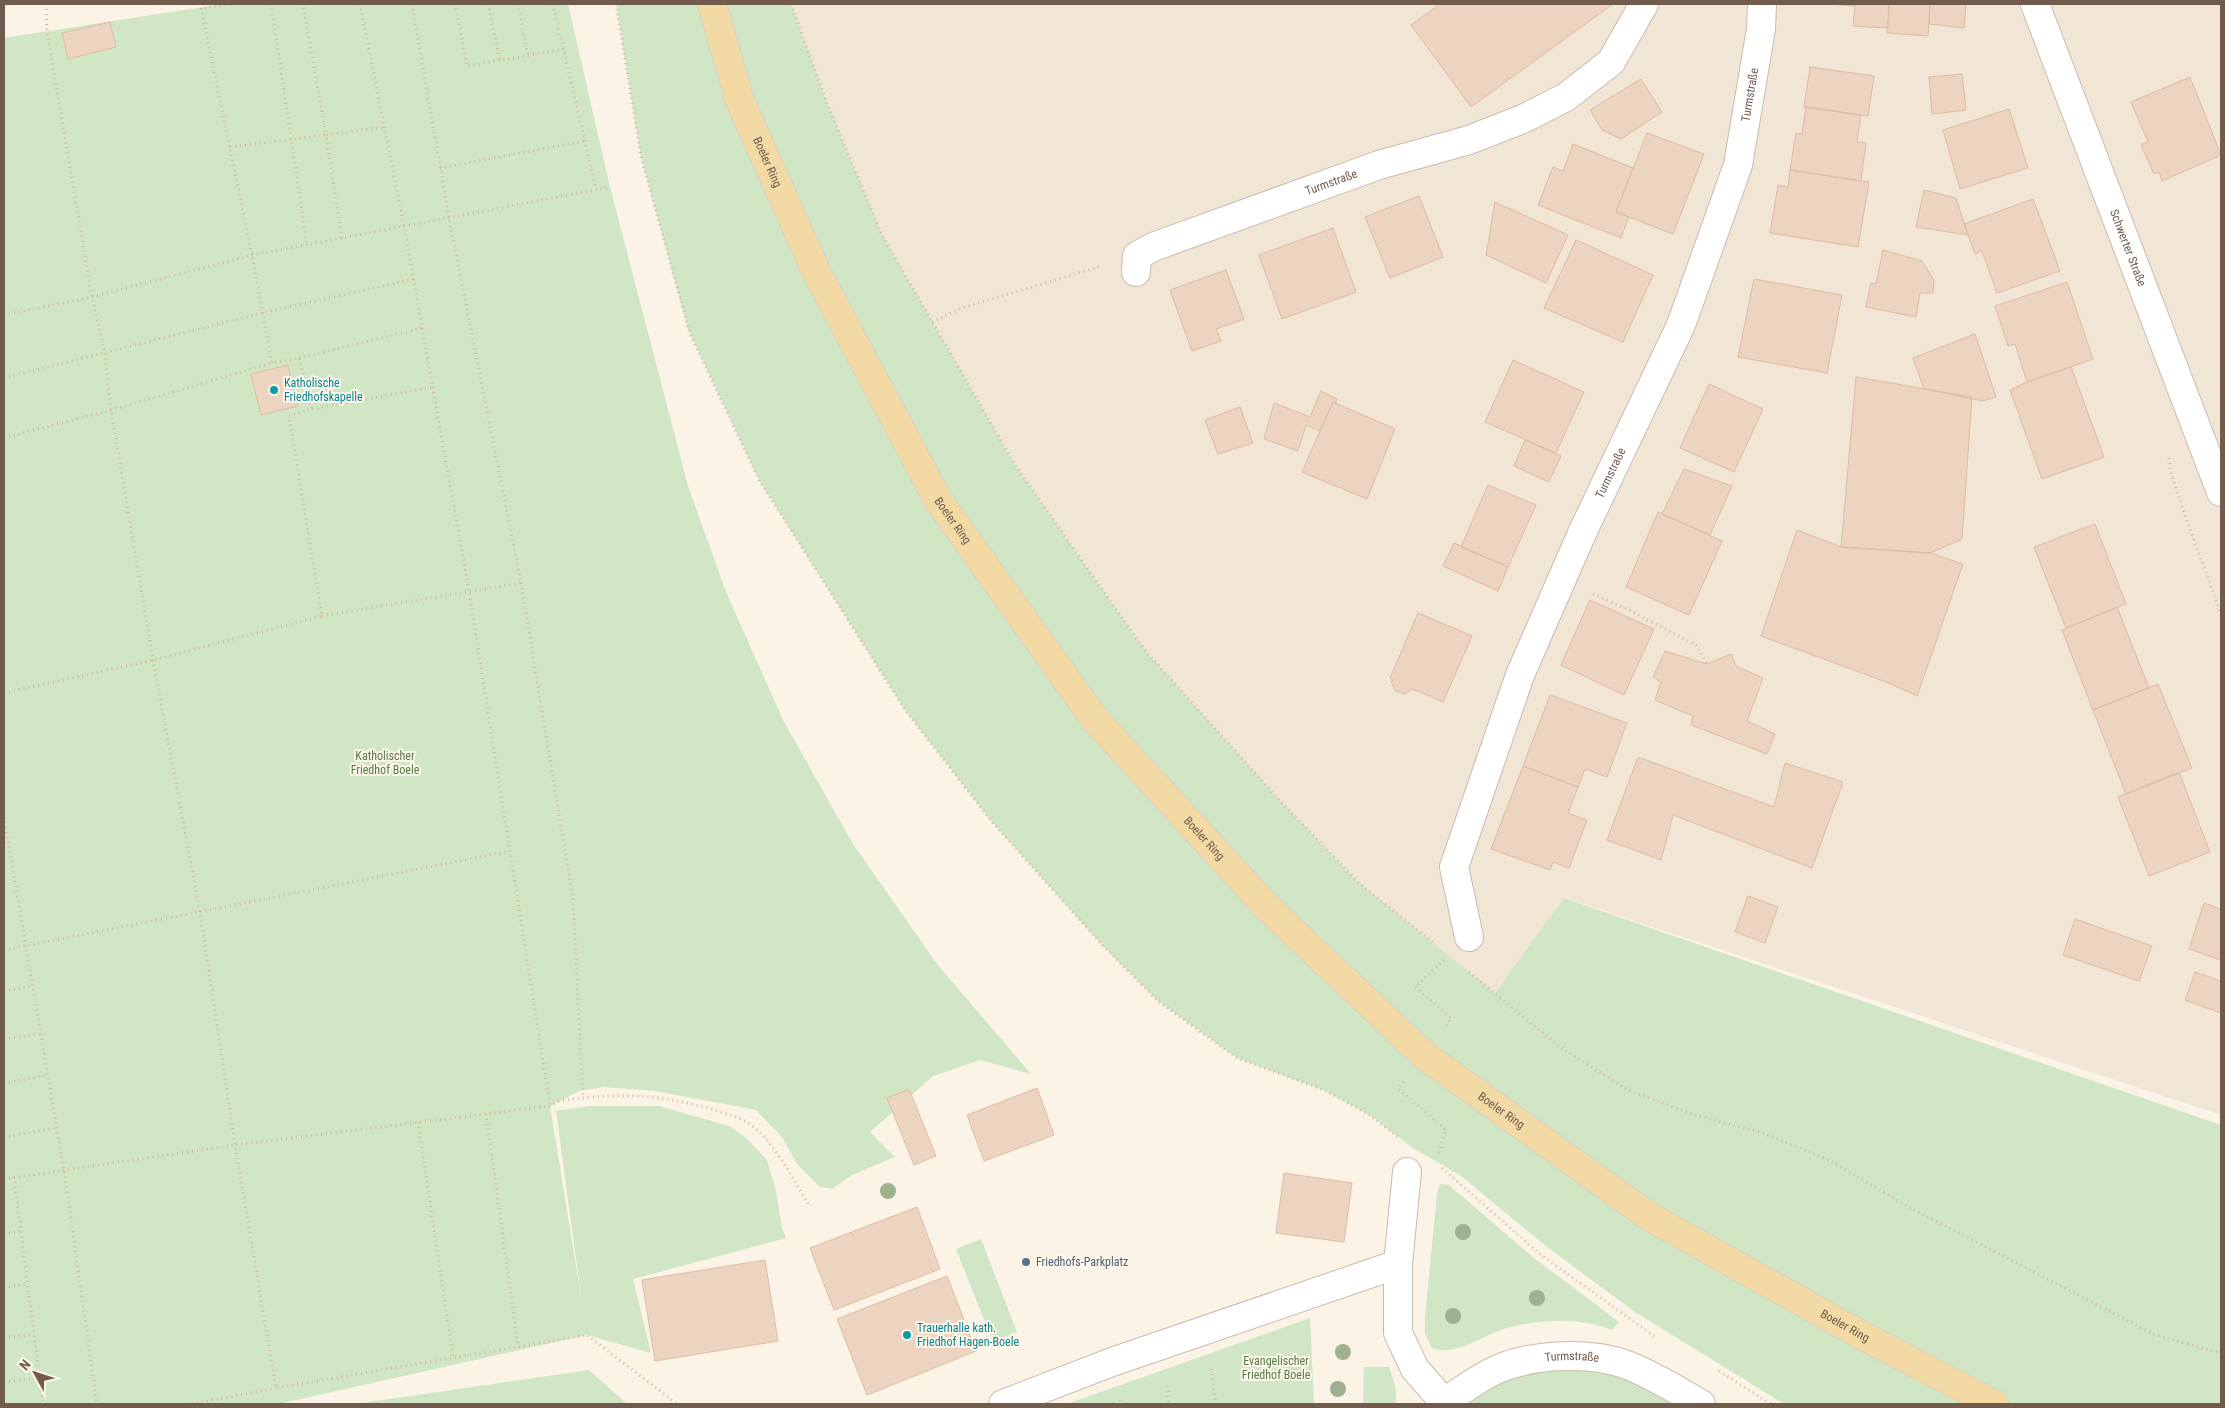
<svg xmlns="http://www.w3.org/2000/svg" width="2225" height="1408" font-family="'Roboto Condensed',sans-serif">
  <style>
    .residential { fill: #f1e5d5 }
    .green { fill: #d1e6c5 }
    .building { fill: #edd4c0; stroke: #debca1 }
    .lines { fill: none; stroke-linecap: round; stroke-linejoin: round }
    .minor-casing { stroke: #cbbbad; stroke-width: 30 }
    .major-casing { stroke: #d7d1cd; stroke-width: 30 }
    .path { stroke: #d2b7a3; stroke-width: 3; stroke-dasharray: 1 4; stroke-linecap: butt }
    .minor { stroke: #fff; stroke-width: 28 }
    .major { stroke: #f3d9a4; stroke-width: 28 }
    .tree { fill: #9fb190 }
    .culture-dot { fill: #0f9aa8; stroke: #fdf7eb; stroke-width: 2 }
    .service-dot { fill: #5c6f8a; stroke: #fdf7eb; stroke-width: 2 }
    .labels { text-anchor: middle; stroke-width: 4; stroke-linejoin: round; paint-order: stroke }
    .street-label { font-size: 12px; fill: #715b4d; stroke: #fdf7eb }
    .culture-label { font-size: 12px; fill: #0d838f; stroke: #fdf7eb; text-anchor: start }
    .park-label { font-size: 12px; fill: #557b49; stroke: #fdf7eb }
    .service-label { font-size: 12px; fill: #4e5e75; stroke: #fdf7eb; text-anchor: start }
  </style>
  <rect width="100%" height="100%" fill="#faf3e6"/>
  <path class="residential" d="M791 4H2221V1115L1565 898 1494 994 1360 884 1282 803 1144 649 1015 465 882 235 827 103Z"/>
  <path class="green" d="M222 4H568L610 187 688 486 726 592 783 720 853 844 937 964 1031 1074 980 1060 933 1076 870 1132 895 1157 852 1175 832 1189 820 1187 798 1165 781 1136 756 1110 655 1091 604 1087 579 1091 550 1106 582 1303 556 1111 589 1106H659L729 1126 744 1136 767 1160 776 1191 782 1228 786 1238 633 1279 651 1353 587 1335 278 1404H4V38Z
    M616 4H791L827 103 882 235 1015 465 1144 649 1282 803 1360 884 1495 993 1564 898 2221 1125V1404H1784L1635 1312 1547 1247 1461 1176 1413 1148 1371 1116 1326 1091 1237 1058 1159 1002 1104 947 992 822 905 710 759 480 688 329 641 157Z
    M1440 1184 1449 1185 1534 1258 1619 1322 1612 1330C1581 1317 1539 1319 1507 1328 1483 1335 1455 1357 1432 1348L1425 1334V1317L1437 1193Z
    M981 1239 1017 1332 993 1342 956 1249Z
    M1310 1318 1314 1404H1067Z
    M1576 1355 1701 1404H1443L1445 1403Z
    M1364 1367H1389L1396 1389V1404H1363Z
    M589 1370 627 1404H355Z"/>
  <path class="building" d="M1440 4H1613L1471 107 1411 25Z
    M1827 4H1855V6Z
    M1855 4H1889L1888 28 1853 26Z
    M1889 4H1930L1928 36 1887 33Z
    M1930 4H1966L1964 28 1929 24Z
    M110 22 116 47 68 59 62 33Z
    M1810 67 1874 76 1868 116 1804 107Z
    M1962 74 1966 110 1932 114 1929 77Z
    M2190 77 2221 155 2162 181 2159 172 2154 174 2141 145 2148 142 2131 102Z
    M1641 79 1662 112 1621 139 1602 130 1590 110Z
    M1806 107 1861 115 1857 142 1866 143 1861 181 1790 170 1796 133 1802 134Z
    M2009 109 2028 168 1960 189 1943 130Z
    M1647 133 1704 154 1673 234 1616 212Z
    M1573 144 1633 168 1616 212 1629 217 1621 238 1538 205 1553 167 1563 171Z
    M1790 170 1869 182 1858 247 1770 233 1778 185 1788 187Z
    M1924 190 1956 198 1968 235 1916 227Z
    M1419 196 1443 257 1390 278 1365 217Z
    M2033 199 2060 271 1997 293 1982 251 1975 254 1964 224Z
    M1495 202 1568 235 1546 283 1486 255Z
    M1333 228 1356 292 1282 319 1259 255Z
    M1576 240 1653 275 1623 342 1544 308Z
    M1883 250 1922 261 1934 280 1933 293H1920L1916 317 1866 307 1871 283 1876 284Z
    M1226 270 1244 319 1216 329 1221 341 1192 351 1170 290Z
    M1754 279 1842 295 1827 373 1738 357Z
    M2067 282 2093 359 2027 382 2015 344 2008 346 1995 306Z
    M1975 334 1996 397 1983 401 1924 389 1913 358Z
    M1513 360 1584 392 1556 453 1485 422Z
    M288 365 298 406 261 415 251 374Z
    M2071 367 2104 457 2042 479 2010 390 2027 382Z
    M1856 377 1972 397 1962 539 1930 553 1841 547Z
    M1709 384 1763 409 1734 472 1680 448Z
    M1321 391 1337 399 1335 404 1333 402 1320 431 1306 425 1298 451 1264 439 1274 403 1310 417Z
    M1333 402 1395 429 1367 499 1302 472Z
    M1240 407 1253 443 1218 454 1205 420Z
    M1525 440 1561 456 1549 482 1514 466Z
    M1684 469 1732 486 1710 535 1662 514Z
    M1488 485 1536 505 1508 567 1461 547Z
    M1658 512 1722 541 1689 615 1626 587Z
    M2095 524 2126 604 2066 628 2034 547Z
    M1797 530 1841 547 1930 553 1963 564 1917 696 1886 682 1761 636Z
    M1454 543 1508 567 1498 591 1443 566Z
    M1590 600 1654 629 1624 695 1561 665Z
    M2117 607 2149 688 2093 710 2062 630Z
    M1418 613 1472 636 1443 702 1413 689 1404 694 1396 691 1391 682 1393 680 1390 678Z
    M1665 651 1707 664 1731 654 1736 666 1763 678 1747 721 1775 734 1767 754 1691 725 1693 716 1655 700 1661 682 1653 677Z
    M2158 684 2192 768 2126 794 2093 710Z
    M1550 695 1627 723 1607 777 1585 769 1578 787 1523 766Z
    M1638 757 1774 807 1785 763 1843 782 1812 868 1673 815 1661 860 1607 840Z
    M1523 766 1578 787 1568 813 1587 820 1569 868 1553 862 1550 870 1491 849Z
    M2179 772 2210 852 2149 876 2118 797Z
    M1748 896 1778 907 1765 943 1735 932Z
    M2204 903 2221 909V960L2189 949Z
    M2075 919 2152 946 2139 981 2063 955Z
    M2195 972 2221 981V1013L2185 1000Z
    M1037 1088 1054 1135 984 1161 967 1115Z
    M909 1089 936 1156 914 1165 887 1098Z
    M1284 1173 1352 1183 1344 1242 1276 1233Z
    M917 1207 940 1269 834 1310 810 1248Z
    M765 1260 778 1341 655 1361 642 1280Z
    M947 1276 976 1351 867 1395 837 1319Z"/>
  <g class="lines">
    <defs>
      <g id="minor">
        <path id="s1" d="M2035 4 2221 492"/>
        <path id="s2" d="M1136 272 1137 256 1153 247 1379 165 1469 140 1525 118 1566 97 1611 62 1644 4"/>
        <path id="s3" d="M1469 937 1454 867 1520 675 1583 531 1681 325 1738 165 1761 29 1762 4"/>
        <path d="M1407 1172 1398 1264V1333L1415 1369 1445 1403"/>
        <path d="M1003 1404 1112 1362 1398 1264"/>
        <path id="s4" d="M1443 1404C1455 1394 1484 1375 1498 1369 1533 1354 1591 1351 1627 1365 1653 1375 1677 1390 1701 1404"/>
      </g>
      <g id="major">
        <path id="s5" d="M712 4 740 101 817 273 938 500 1094 718 1265 905 1425 1056 1650 1217 1865 1337 1994 1404"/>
      </g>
    </defs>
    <use href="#minor" class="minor-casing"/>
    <use href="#major" class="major-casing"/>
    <path class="path" d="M46 4 47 32 92 297 105 353 111 410 153 660 200 912 235 1145 276 1388 587 1335 677 1404
      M271 4 307 245
      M360 4 404 226 469 591 550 1106
      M455 4 467 66 564 49
      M488 4 500 61
      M518 4 528 56
      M553 4 596 189
      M616 4 641 157 690 334 759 480 905 710 992 822 1104 947 1159 1002 1237 1058 1326 1091 1371 1116 1400 1139
      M791 4 827 103 882 235 1015 465 1144 649 1282 803 1360 884 1433 942
      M230 147 326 135 303 4
      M440 168 585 141
      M342 238 326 135 384 127
      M4 315 92 297 252 255 610 187
      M932 322 962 308 1102 266
      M299 358 422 328
      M4 378 262 313 414 279
      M312 409 433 387
      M4 438 111 410 272 363
      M2169 458 2171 474 2180 501 2221 614
      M521 583 573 899 583 1097
      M1593 594 1633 612 1697 646 1707 664
      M322 616 521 583 449 218 412 4
      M4 693 153 660 322 616 289 416 312 409 299 358 272 363 252 255 201 8 231 4
      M4 817 64 1170 97 1404
      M4 950 510 851
      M1444 960 1415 987 1451 1018 1445 1027
      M1469 972 1560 1047 1626 1089 1694 1115 1760 1132 1827 1159 1909 1207 2155 1335 2221 1353
      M4 991 32 986
      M4 1039 40 1034
      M1404 1082 1398 1089 1446 1130 1438 1155
      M4 1083 47 1075
      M486 1114 518 1346
      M418 1122 453 1357
      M4 1137 56 1128
      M1442 1168 1541 1255 1654 1336
      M14 1177 43 1404
      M4 1179 235 1145 550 1106 559 1101C616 1093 655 1093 711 1109 722 1113 737 1116 747 1122 772 1137 793 1180 809 1205
      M4 1234 21 1231
      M4 1288 27 1284
      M4 1338 34 1334
      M1211 1369 1216 1404
      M1719 1371 1771 1404
      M4 1382 40 1378
      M1167 1386 1169 1404
      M1120 1400 1121 1404
      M192 1404 276 1388"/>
    <use href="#minor" class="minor"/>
    <use href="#major" class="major"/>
  </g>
  <g class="tree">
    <circle cx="888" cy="1191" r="8"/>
    <circle cx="1463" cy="1232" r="8"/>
    <circle cx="1537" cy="1298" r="8"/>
    <circle cx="1453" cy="1316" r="8"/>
    <circle cx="1343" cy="1352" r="8"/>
    <circle cx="1338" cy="1389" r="8"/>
  </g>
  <g class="culture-dot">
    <circle cx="274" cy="390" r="5"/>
    <circle cx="907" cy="1335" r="5"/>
  </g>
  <circle class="service-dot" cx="1026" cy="1262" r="5"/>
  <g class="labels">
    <g class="street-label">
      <text dy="4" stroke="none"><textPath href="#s3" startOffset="901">Turmstraße</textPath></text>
      <text dy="4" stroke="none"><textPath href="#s5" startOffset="168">Boeler Ring</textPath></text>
      <text dy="4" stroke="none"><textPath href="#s2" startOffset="224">Turmstraße</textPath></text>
      <text dy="4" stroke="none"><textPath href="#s1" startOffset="261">Schwerter Straße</textPath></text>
      <text dy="4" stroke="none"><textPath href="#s3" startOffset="496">Turmstraße</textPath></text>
      <text dy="4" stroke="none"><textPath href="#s5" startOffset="572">Boeler Ring</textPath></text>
      <text dy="4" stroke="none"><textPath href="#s5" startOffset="978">Boeler Ring</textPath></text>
      <text dy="4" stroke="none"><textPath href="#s5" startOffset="1382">Boeler Ring</textPath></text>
      <text dy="4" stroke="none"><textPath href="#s5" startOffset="1788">Boeler Ring</textPath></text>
      <text dy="4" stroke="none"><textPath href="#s4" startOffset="141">Turmstraße</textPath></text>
    </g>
    <g class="culture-label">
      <text x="284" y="387">Katholische<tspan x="284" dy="14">Friedhofskapelle</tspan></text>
      <text x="917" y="1332">Trauerhalle kath.<tspan x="917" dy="14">Friedhof Hagen-Boele</tspan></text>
    </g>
    <g class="park-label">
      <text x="385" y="760">Katholischer<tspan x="385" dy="14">Friedhof Boele</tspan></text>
      <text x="1276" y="1365">Evangelischer<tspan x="1276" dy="14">Friedhof Boele</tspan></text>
    </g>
    <g class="service-label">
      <text x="1036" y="1266">Friedhofs-Parkplatz</text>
    </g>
  </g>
  <rect width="2225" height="1408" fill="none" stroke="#715b4d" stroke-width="10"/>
  <g transform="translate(35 1373) rotate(310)" stroke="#fdf7eb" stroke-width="4" paint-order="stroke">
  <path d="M0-4L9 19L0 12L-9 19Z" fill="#715b4d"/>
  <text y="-8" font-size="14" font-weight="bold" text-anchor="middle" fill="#715b4d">N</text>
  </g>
</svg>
